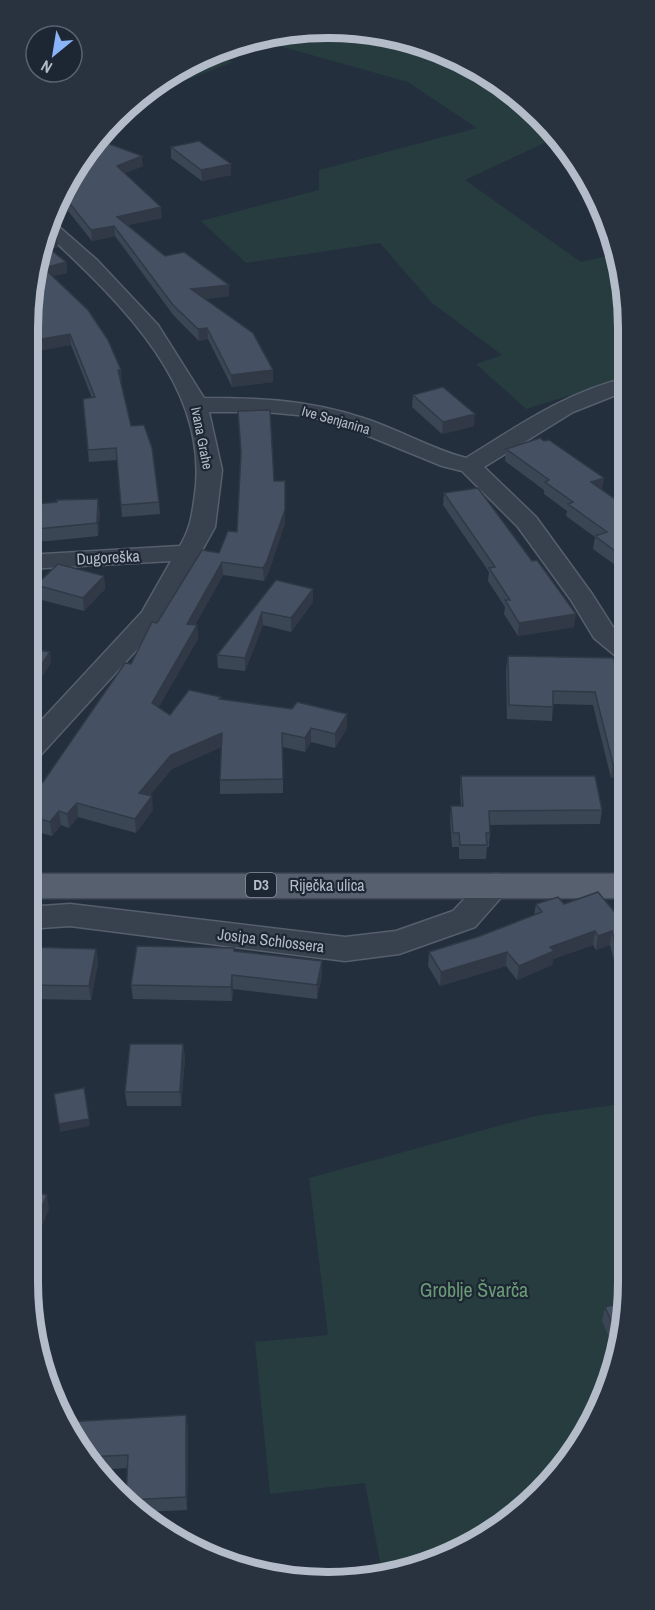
<svg xmlns="http://www.w3.org/2000/svg" width="655" height="1610" font-family="'Archivo Narrow',sans-serif">
  <style>
    .green { fill: #263c3f }
    .lines { fill: none; stroke-linecap: round; stroke-linejoin: round }
    .minor-casing { stroke: #565f6c; stroke-width: 3 }
    .major-casing { stroke: #414a57; stroke-width: 3 }
    .minor { fill: #38414e; fill-rule: evenodd }
    .major { fill: #56606e; fill-rule: evenodd }
    .wall { fill: #3b4654 }
    .shaded-wall { fill: #303945 }
    .building { fill: #455162; stroke: #303945; stroke-width: 1.5 }
    .labels { text-anchor: middle; stroke-width: 4.5; stroke-linejoin: round; paint-order: stroke }
    .far-street-label { font-size: 14px; fill: #b4bcc9; stroke: #1d2633 }
    .shield { fill: #1d2633; stroke: #878f9c; stroke-width: 1.5 }
    .shield-label { font-size: 15px; font-weight: bold; fill: #b4bcc9 }
    .street-label { font-size: 16px; fill: #b4bcc9; stroke: #1d2633 }
    .near-park-label { font-size: 20px; fill: #6b9a76; stroke: #1d2633 }
    .rim { fill: none; stroke: #b4bcc9; stroke-width: 8 }
  </style>
  <rect width="100%" height="100%" fill="#242f3e"/>
  <path class="green" d="M308 28 398 39 431 52 557 137 465 180 581 262 615 254 625 288 626 378 526 409 476 364 502 355 432 303 380 243 246 263 201 221 319 190V170L477 128 408 82 265 42 280 35Z
    M207 55 233 62 192 78 164 82 194 58Z
    M628 1103V1282L612 1379 566 1466 478 1543 383 1577 365 1483 270 1494 255 1342 328 1335 309 1178 535 1116Z"/>
  <g class="lines">
    <defs>
      <path id="minor" d="M50 219 97 260 158 325 204 398C261 398 309 400 363 418 398 429 431 449 466 458 518 426 566 392 626 378V391L573 412 484 467 536 517 592 594 613 627 626 638V659L617 657 594 638 571 600 518 527 462 471 442 466 349 428 309 416 265 412H209L222 470 215 527 162 622 37 759 27 762V736L142 612 171 561 27 569V555L180 546C191 527 192 515 195 494 210 384 116 299 43 230Z
        M496 874 507 877 512 885 475 927 399 954 345 961 70 926 27 929V907L70 904 345 937 396 931 453 911 485 877Z"/>
      <path id="major" d="M27 874H627V898H27Z"/>
    </defs>
    <use href="#minor" class="minor-casing"/>
    <use href="#major" class="major-casing"/>
    <use href="#minor" class="minor"/>
    <use href="#major" class="major"/>
  </g>
  <path class="wall" d="M96 139 143 166 125 173 162 218 128 225 165 256 229 285V296L205 299 273 382 232 387 208 339 199 341 174 316 115 236 92 241 60 201Z
    M171 147 231 175 202 181 171 158Z
    M43 231 57 237 58 247 49 249 66 262 67 273 53 276 122 381H120L131 426 159 502 160 514 122 517 117 460 89 462 83 399 92 398 71 345 43 350 38 340 33 341 27 331Z
    M413 395 474 426 442 434 412 407Z
    M506 449 602 490 626 507V573L593 549 595 537 566 516 567 511 544 494V490L505 461Z
    M274 481H285V523L268 574 264 581 223 575 195 625H197L198 639 158 708 170 715 221 697V699L292 709 347 714V728L335 748 311 742 305 752 283 747V793L220 794V780L221 747 172 769 150 795 153 810 136 833 78 817 69 828 61 825 52 836 27 829V777L43 782 131 664 157 623 237 532Z
    M444 493 574 627 518 636 504 614 505 607 488 581 489 572 443 505Z
    M27 505 100 511 98 536 49 541 27 542Z
    M626 574V598L615 590 617 577Z
    M104 576 105 589 84 611 38 599 36 585Z
    M276 580 313 602 291 632 263 625 245 671 218 668 217 655Z
    M508 656 614 658 627 775 611 778 593 705 553 704 552 721 507 719 506 669Z
    M461 776 602 810 600 824 490 825V833L489 847H487L486 859H459V847H452L450 820 451 806H461L460 790Z
    M536 904H564L627 927V1011L610 945 596 950 593 945 553 959 552 965 517 980 506 966 440 986 428 966 429 952 480 936 534 915Z
    M27 947 96 949 98 963 91 1000 27 999Z
    M235 951 322 961V975L317 999 233 989 232 1001 133 999 131 985Z
    M183 1044 185 1058 181 1106H127L125 1092Z
    M625 1302 616 1353 602 1321 605 1307Z
    M67 1422 188 1428 187 1510 140 1512 126 1501 128 1468 95 1470Z"/>
  <path class="shaded-wall" d="M142 156 143 166 117 176V166Z
    M231 164V175L202 181 201 170Z
    M161 207 162 218 118 227 117 217Z
    M114 226 115 236 92 241 91 230Z
    M57 237 58 247 40 251 41 240Z
    M66 262 67 273 45 278 44 268Z
    M229 285V296L192 300 191 289Z
    M207 328 208 339 199 341 198 329Z
    M36 329 38 340 33 341 32 330Z
    M70 334 71 345 43 350 42 339Z
    M118 370H121L122 381H119Z
    M273 370V382L232 387 231 375Z
    M475 414 474 426 442 434 443 422Z
    M604 478 602 490 591 482Z
    M98 499 100 511 98 536 97 523Z
    M285 510V523L268 574 264 581 263 568Z
    M222 562 223 575 188 637 187 624Z
    M104 576 105 589 84 611 83 598Z
    M313 589V602L291 632V618Z
    M262 612 263 625 245 671V658Z
    M576 614 574 627 518 636 519 623Z
    M197 625 198 639 153 717 152 703Z
    M50 652 51 663 36 686 27 694V681Z
    M347 714V728L335 748V734Z
    M311 728V742L305 752V738Z
    M222 733V747L172 769 140 807 139 793 171 755Z
    M627 761V775L611 778 613 764Z
    M152 796 153 810 136 833 135 819Z
    M77 803 78 817 69 828 67 814Z
    M59 811 61 825 52 836 50 822Z
    M595 931 593 945 553 959 552 965 517 980 519 966 550 947Z
    M612 931 610 945 596 950 598 936Z
    M96 949 98 963 91 1000 89 986Z
    M507 952 506 966 440 986 441 972Z
    M322 961V975L317 999V985Z
    M232 975 233 989 232 1001 231 987Z
    M183 1044 185 1058 181 1106 180 1092Z
    M89 1119 90 1126 60 1132 59 1124Z
    M47 1195 49 1209 29 1258 27 1250V1241Z
    M186 1415 188 1428 187 1510 186 1497Z"/>
  <path class="building" d="M96 139 142 156 117 166 161 207 117 217 165 256 184 252 229 285 191 289 253 333 273 370 231 375 207 328 198 329 173 305 114 226 91 230 63 195Z
    M199 141 231 164 201 170 171 147Z
    M46 226 57 237 41 240 43 231Z
    M41 242 66 262 44 268 88 310 108 340 121 370H118L131 426 144 425 152 448 159 502 121 505 116 448 88 450 83 399 95 397 70 334 42 339 36 329 32 330 28 323Z
    M443 387 475 414 443 422 413 395Z
    M270 410 274 481H285V510L267 561 263 568 222 562 187 624 197 625 152 703 170 715 189 690 221 697 219 699 292 709 297 702 347 714 335 734 311 728 305 738 282 733 283 779 220 780 222 733 171 755 139 793 152 796 135 819 77 803 67 814 59 811 50 822 27 815V777L43 782 125 663 131 664 152 622 157 623 202 550 219 553 228 531 237 532 241 452 238 411Z
    M540 438 544 441 549 440 604 478 591 482 626 507V559L595 536 607 532 568 504 573 502 545 482 549 480 506 449Z
    M478 488 532 561 537 560 576 614 519 623 505 600H510L489 568 495 567 444 493Z
    M98 499 97 523 47 528 27 529V505L57 502V500Z
    M58 564 104 576 83 598 36 585Z
    M626 574V584L617 577Z
    M276 580 313 589 291 618 262 612 245 658 217 655Z
    M27 648 50 652 35 674 27 681Z
    M508 656 614 658 623 725H627V761L613 764 595 692 553 691V707L509 705Z
    M461 776H595L602 810 489 811 490 833H486L487 845H460L459 833H453L451 806H463Z
    M598 892 627 927V988L612 931 598 936 595 931 550 947 554 951 519 966 507 952 441 972 429 952 480 936 542 912 536 904 558 897 564 904Z
    M137 946 234 948V951L322 961 317 985 232 975 231 987 131 985Z
    M27 947 96 949 89 986 27 985Z
    M130 1044H183L180 1092H125Z
    M84 1088 89 1119 59 1124 54 1094Z
    M27 1190 47 1195 27 1241Z
    M625 1302 619 1338 605 1307Z
    M186 1415V1497L126 1500 128 1455 88 1457 67 1422Z"/>
  <g class="labels">
    <g class="far-street-label">
      <text transform="translate(336 420) rotate(16)" y="5">Ive Senjanina</text>
      <text transform="translate(202 438) rotate(79)" y="5">Ivana Grahe</text>
    </g>
    <rect class="shield" x="246" y="873" width="30" height="24" rx="4.5"/>
    <g class="shield-label">
      <text x="261" y="890">D3</text>
    </g>
    <g class="street-label">
      <text transform="translate(108 557) rotate(-3)" y="6">Dugoreška</text>
      <text x="327" y="891">Riječka ulica</text>
      <text transform="translate(271 940) rotate(7)" y="6">Josipa Schlossera</text>
    </g>
    <g class="near-park-label">
      <text x="474" y="1297">Groblje Švarča</text>
    </g>
  </g>
  <path d="M0 0H655V1610H0ZM328 38H328A290 290 0 0 1 618 328V1282A290 290 0 0 1 328 1572H328A290 290 0 0 1 38 1282V328A290 290 0 0 1 328 38Z" fill="#29323f" fill-rule="evenodd"/>
  <path class="rim" d="M328 38H328A290 290 0 0 1 618 328V1282A290 290 0 0 1 328 1572H328A290 290 0 0 1 38 1282V328A290 290 0 0 1 328 38Z"/>
  <g transform="translate(54 54) rotate(210)"><circle r="28" fill="#1d2633" stroke="#59626f" stroke-width="1.5"/>
  <path d="M0-4.5L10 22L0 15L-10 22Z" fill="#8ab4f8"/>
  <text y="-9" font-size="16" font-weight="bold" text-anchor="middle" fill="#b4bcc9">N</text>
  </g>
</svg>
